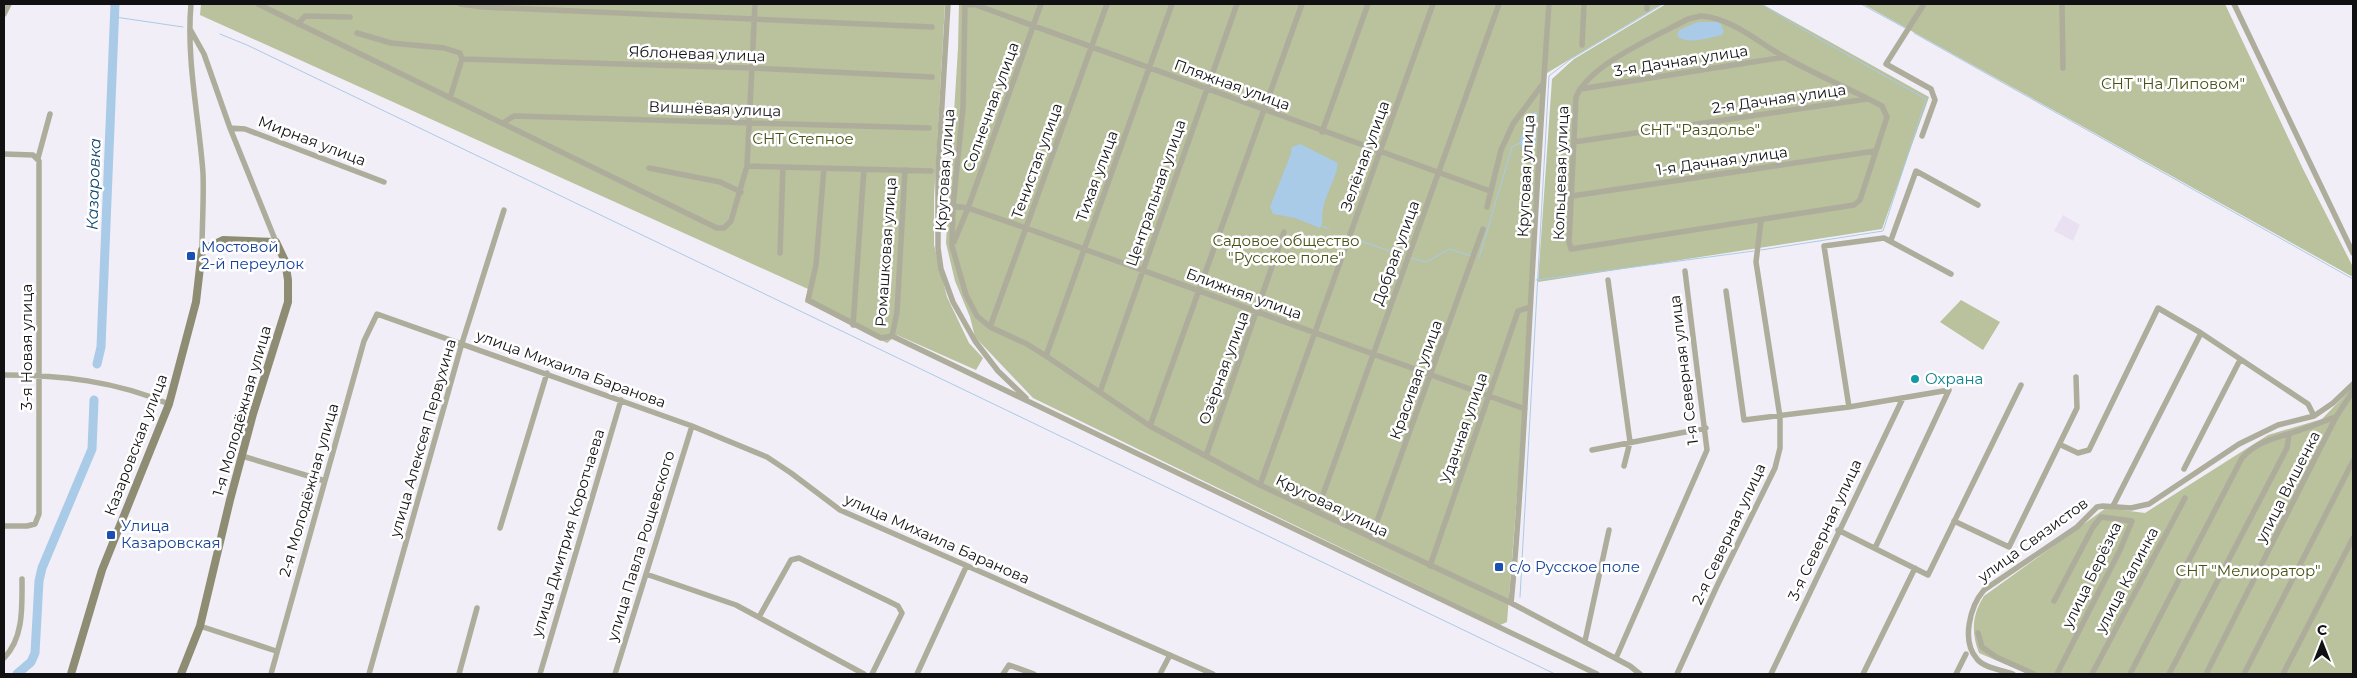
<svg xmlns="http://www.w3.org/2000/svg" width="2357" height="678" font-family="Montserrat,sans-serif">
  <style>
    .built { fill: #e9e1f2 }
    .green { fill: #b9c19d }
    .water { fill: #a9cbe7 }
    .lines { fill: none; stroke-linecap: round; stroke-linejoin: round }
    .stream { stroke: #a9cbe7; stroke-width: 1 }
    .river { stroke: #a9cbe7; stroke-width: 9 }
    .street { stroke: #aead9c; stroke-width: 5.5 }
    .secondary { stroke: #8e8d73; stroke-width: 8 }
    .transit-dot { fill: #1a4fb4; stroke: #fff; stroke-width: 2 }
    .culture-dot { fill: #0f9aa8; stroke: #fff; stroke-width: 2 }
    .labels { text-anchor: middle; stroke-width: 5; stroke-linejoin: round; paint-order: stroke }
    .street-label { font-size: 15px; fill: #111013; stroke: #fff }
    .park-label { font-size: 15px; fill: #485215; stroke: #fff }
    .transit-label { font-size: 15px; fill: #164399; stroke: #fff; text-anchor: start }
    .culture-label { font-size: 15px; fill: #0d838f; stroke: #fff; text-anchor: start }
    .water-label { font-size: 16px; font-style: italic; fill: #0e466b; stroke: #fff }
  </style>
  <rect width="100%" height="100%" fill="#f2eef7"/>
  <path class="built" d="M2063 215 2080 225 2073 241 2054 231Z"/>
  <path class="green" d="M201 4H945L934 197V245L947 297 969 343 983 358 976 370 897 335 887 343 805 302 808 289 200 15Z
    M959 4H1662L1542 76 1519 470 1507 622 1500 625 1033 398 975 337 970 317 955 281 946 243 958 48Z
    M1666 4H1762L1929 97 1882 229 1538 282 1552 79 1574 59Z
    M1863 4H2225L2303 169 2353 267V277Z
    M1961 300 2000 322 1983 350 1940 322Z
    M2353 387V674H2028L1979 653C1971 632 1972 615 1984 596L2106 508 2145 513 2268 435 2322 419Z"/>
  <path class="water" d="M1698 22H1720L1724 32 1722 35C1708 38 1688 45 1677 36L1679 30Z
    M1534 112H1537L1536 144 1526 143 1522 147 1519 144 1526 122 1532 118Z
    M1300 144 1338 163C1336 179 1326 193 1323 209 1321 215 1324 221 1320 228L1295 218 1273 214 1270 207 1290 156 1292 147Z"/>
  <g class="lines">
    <path class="stream" d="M1861 4 1905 28
      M115 17 183 27
      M1914 33 2353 279
      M220 34 247 45 1555 674
      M1322 226 1329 229
      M1355 239 1404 256
      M1761 250 1883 231 1926 99 1821 40 1761 4
      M1411 258 1426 262 1450 249 1471 256
      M1479 258 1512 147 1519 143
      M1536 280 1754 251
      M1520 597 1549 76 1571 59 1663 4"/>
    <path class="river" d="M97 364 101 347 115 4
      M17 674 31 662 35 653 39 581 42 568 92 449 94 400"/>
    <path class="street" d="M191 4C186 60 199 117 203 173 204 199 202 225 202 250
      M258 4 717 228H724L731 221 747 166 755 4
      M460 4 483 7 932 27
      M948 4 938 171V248L941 269 953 302 975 341 998 371 1026 398
      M965 4 963 108 953 206 952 246 966 295 977 316 990 327 1027 344 1046 356 1150 426 1260 485 1511 603 1630 666 1640 674
      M965 4 976 5 1490 191
      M2062 4 2063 68
      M2234 4 2353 253
      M1647 9V4
      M4 14 9 4
      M1701 16C1732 18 1759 43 1786 58 1817 75 1850 89 1882 106L1887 117 1860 200 1854 205 1571 249 1569 242 1576 97C1590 64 1655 37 1688 19Z
      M298 24 305 16 350 17
      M190 29 204 54 230 128 276 242
      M357 33 391 43 444 48 460 53 462 59 450 98
      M1582 45 1584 4
      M462 59 753 68 932 77
      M1580 89 1785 57
      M503 123 514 116 929 128
      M230 128 245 129 384 182
      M1322 132 1368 4
      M1922 136 1935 100 1931 89 1886 64 1924 4
      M1574 142 1867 99
      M4 154 33 155 39 161V514L35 524 27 526H4
      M38 158 50 114
      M747 166 931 171
      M649 168 720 182 741 192
      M824 168 816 265 808 300 881 338 892 336 1597 674
      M1572 196 1875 151
      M953 206 968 208 1026 228 1525 409
      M1487 207 1501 150 1513 124 1542 85
      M1891 240 1916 171 1978 205
      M954 242 968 208 1041 4
      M780 253 783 167
      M1608 280 1630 442 1624 466
      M1726 291 1744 420 1849 407 1949 390
      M853 325 864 169
      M990 327 1107 4
      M892 336 897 312 905 170
      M1046 356 1172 4
      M4 375C61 375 115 381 169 404
      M1100 392 1237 4
      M1849 407 1824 246 1884 238 1951 274
      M1150 426 1302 4
      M2061 445 2078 453 2089 450 2158 308 2201 333 2308 404 2314 416
      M1592 450 1706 428
      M242 456 325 481
      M1206 456 1284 232
      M2184 469 2240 360
      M1260 485 1433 4
      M2113 506 2201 333
      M1317 511 1499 4
      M1954 521 2009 547 2077 408 2076 377
      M500 528 547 373
      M1838 530 1928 575 2021 385
      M1371 538 1483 229
      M1875 548 1949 390
      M1430 566 1518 311 1530 307
      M646 574 736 605 864 674
      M2054 601 2093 527 2101 517 2132 521 2120 550 2057 674
      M1511 603C1520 513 1524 422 1529 332 1535 222 1541 113 1549 4
      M759 617 791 560 799 558 888 601 898 606 902 613 872 674
      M200 626 276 651
      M1978 633 1982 647 1996 657 2034 674
      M1585 641 1609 530
      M4 658C24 638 22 606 22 579
      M1616 658 1707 450 1685 271
      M271 674 364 341 377 314 692 426 767 457 791 473 840 510 1213 674
      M369 674 462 343 504 210
      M459 674 477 608
      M540 674 621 400
      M615 674 692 426
      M917 674 966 567
      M1003 674 1009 665 1034 674
      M1160 674 1170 655
      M1677 674 1717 586 1775 468 1780 448V417L1756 262 1761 220
      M1771 674 1903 398
      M1863 674 1915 568
      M1956 674 1966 654
      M2013 674C2002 670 1984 668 1977 659 1961 641 1970 606 1984 590L2077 527 2097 507 2103 506 2131 508 2149 504 2239 444 2278 425 2314 416 2333 403 2353 384
      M2092 674 2185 498
      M2130 674 2242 458C2260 438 2283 437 2306 428 2316 425 2326 420 2336 417
      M2169 674 2287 448 2289 434
      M2206 674 2336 417 2353 391
      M2244 674 2353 461
      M2283 674 2353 538"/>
    <path class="secondary" d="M71 674 102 570 169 404 196 302 202 250 223 240 276 242 285 261 288 280V302L253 414 230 500 200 626 181 674"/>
  </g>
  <g class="transit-dot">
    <rect x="186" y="251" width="10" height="10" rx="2.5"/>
    <rect x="106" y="530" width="10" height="10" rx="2.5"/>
    <rect x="1494" y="562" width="10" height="10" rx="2.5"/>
  </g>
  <circle class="culture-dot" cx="1915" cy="379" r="5"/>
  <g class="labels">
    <g class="street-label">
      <text transform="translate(697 54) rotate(2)" y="5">Яблоневая улица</text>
      <text transform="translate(1681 61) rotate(-9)" y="5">3-я Дачная улица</text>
      <text transform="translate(1232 85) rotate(20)" y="5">Пляжная улица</text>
      <text transform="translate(1779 99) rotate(-8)" y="5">2-я Дачная улица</text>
      <text transform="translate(991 107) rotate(-70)" y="5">Солнечная улица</text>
      <text transform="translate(715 109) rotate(2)" y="5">Вишнёвая улица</text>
      <text transform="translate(312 141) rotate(21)" y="5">Мирная улица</text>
      <text transform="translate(1365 156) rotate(-70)" y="5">Зелёная улица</text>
      <text transform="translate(1037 161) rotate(-70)" y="5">Тенистая улица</text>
      <text transform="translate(1722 161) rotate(-8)" y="5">1-я Дачная улица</text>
      <text transform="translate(945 170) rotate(-86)" y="5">Круговая улица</text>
      <text transform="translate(1561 173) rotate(-88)" y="5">Кольцевая улица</text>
      <text transform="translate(1097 176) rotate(-70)" y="5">Тихая улица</text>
      <text transform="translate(1526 176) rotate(-87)" y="5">Круговая улица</text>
      <text transform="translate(1156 193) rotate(-71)" y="5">Центральная улица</text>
      <text transform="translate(886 252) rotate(-86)" y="5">Ромашковая улица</text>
      <text transform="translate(1396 253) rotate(-70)" y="5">Добрая улица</text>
      <text transform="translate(1244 294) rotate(20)" y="5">Ближняя улица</text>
      <text transform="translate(27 347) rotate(-90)" y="5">3-я Новая улица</text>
      <text transform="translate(1224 368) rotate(-70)" y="5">Озёрная улица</text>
      <text transform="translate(571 369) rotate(20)" y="5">улица Михаила Баранова</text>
      <text transform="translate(1684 370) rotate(-97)" y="5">1-я Северная улица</text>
      <text transform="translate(1416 380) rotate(-70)" y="5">Красивая улица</text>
      <text transform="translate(242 411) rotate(-74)" y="5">1-я Молодёжная улица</text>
      <text transform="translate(1464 428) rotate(-71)" y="5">Удачная улица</text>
      <text transform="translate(423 438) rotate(-74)" y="5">улица Алексея Первухина</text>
      <text transform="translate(136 445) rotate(-69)" y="5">Казаровская улица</text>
      <text transform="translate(2288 487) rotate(-63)" y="5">улица Вишенка</text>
      <text transform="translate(309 490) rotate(-74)" y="5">2-я Молодёжная улица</text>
      <text transform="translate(1332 506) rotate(26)" y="5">Круговая улица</text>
      <text transform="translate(1825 530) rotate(-65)" y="5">3-я Северная улица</text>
      <text transform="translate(568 533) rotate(-73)" y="5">улица Дмитрия Коротчаева</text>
      <text transform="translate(1729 534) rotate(-65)" y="5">2-я Северная улица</text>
      <text transform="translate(937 539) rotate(24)" y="5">улица Михаила Баранова</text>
      <text transform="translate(2033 540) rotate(-36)" y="5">улица Связистов</text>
      <text transform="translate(641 546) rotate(-73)" y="5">улица Павла Рощевского</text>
      <text transform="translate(2092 575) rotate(-64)" y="5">улица Берёзка</text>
      <text transform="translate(2127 580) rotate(-62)" y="5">улица Калинка</text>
    </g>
    <g class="park-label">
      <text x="2173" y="89">СНТ "На Липовом"</text>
      <text x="1700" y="135">СНТ "Раздолье"</text>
      <text x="803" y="144">СНТ Степное</text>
      <text x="1286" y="246">Садовое общество<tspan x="1286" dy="17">"Русское поле"</tspan></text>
      <text x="2248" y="576">СНТ "Мелиоратор"</text>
    </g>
    <g class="transit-label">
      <text x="201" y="252">Мостовой<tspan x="201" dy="17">2-й переулок</tspan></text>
      <text x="121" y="531">Улица<tspan x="121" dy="17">Казаровская</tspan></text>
      <text x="1509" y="572">с/о Русское поле</text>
    </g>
    <g class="culture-label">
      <text x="1925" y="384">Охрана</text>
    </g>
    <g class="water-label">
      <text transform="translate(93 184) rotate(-88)" y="6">Казаровка</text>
    </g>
  </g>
  <rect width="2357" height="678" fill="none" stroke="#111013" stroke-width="10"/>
  <g transform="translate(2322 643)" stroke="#ffffff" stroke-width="4" paint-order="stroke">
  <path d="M0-4L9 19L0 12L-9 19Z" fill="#111013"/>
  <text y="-8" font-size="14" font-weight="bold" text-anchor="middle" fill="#111013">С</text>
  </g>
</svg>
